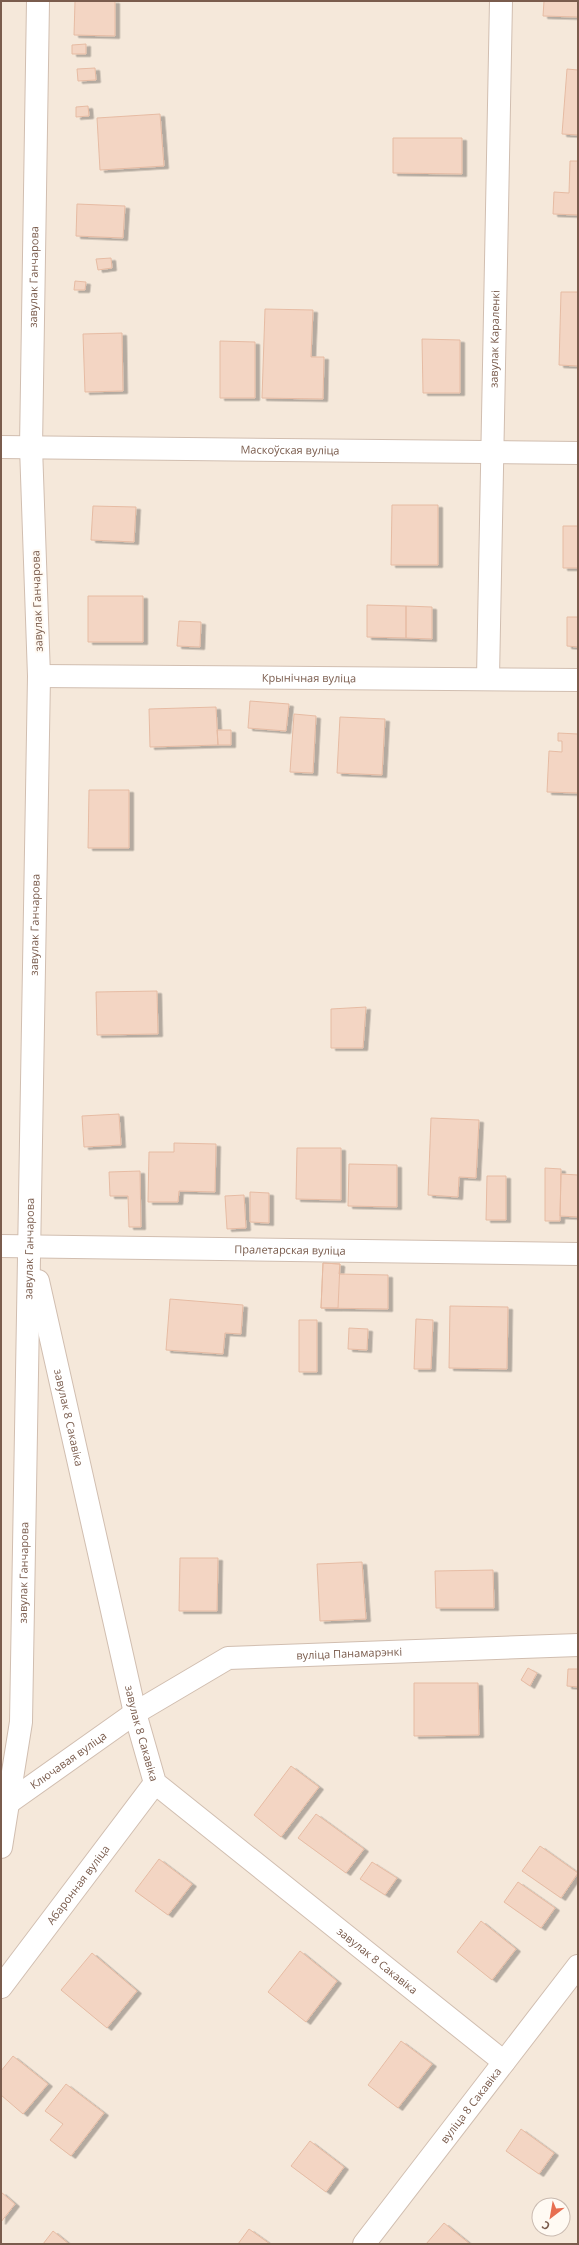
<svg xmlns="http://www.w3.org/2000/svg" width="579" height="2245" font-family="'Open Sans',sans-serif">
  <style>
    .residential { fill: #f5e8da; fill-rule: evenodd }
    .building { fill: #f3d5c3; stroke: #e6bba3; filter: url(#shadow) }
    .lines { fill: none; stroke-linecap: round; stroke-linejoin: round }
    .minor-casing { stroke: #d1beb0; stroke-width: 24 }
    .minor { stroke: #fff; stroke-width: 22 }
    .labels { text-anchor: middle; stroke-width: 4; stroke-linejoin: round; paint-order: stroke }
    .street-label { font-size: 11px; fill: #7a5c4d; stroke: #fffaf3 }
  </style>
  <defs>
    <filter id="shadow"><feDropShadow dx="4.5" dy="2.5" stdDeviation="0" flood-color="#0004"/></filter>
  </defs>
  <rect width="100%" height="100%" fill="#fdf6ec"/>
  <path class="residential" d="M1 1H578V2244H1ZM539 2205H563V2229H539Z"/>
  <path class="building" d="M75 1H115V36L74 35Z
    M544 1H578V17L543 16Z
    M86 44V54H72V45Z
    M95 68 96 80 78 81 77 69Z
    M567 69 578 70V135L562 134Z
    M88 106 89 116 76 117V107Z
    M160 114 164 166 100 170 97 118Z
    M393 138H462V174L393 173Z
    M570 161H578V215L553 214 554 192 569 193Z
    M77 204 125 206 123 238 76 236Z
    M111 258 112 268 98 270 96 259Z
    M75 281 86 282 85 290H74Z
    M561 292H578V366L559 365Z
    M265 309 313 310 311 357H324L323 399 262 398Z
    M122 333 123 391 85 392 83 334Z
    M422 339 460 340V393H423Z
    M220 341 255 342V398H220Z
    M392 505H438V565H391Z
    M93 506 136 507 134 542 91 540Z
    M563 526H578V568H563Z
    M88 596H143V642H88Z
    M367 605 406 606V638L367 637Z
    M406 606 432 607V639L406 638Z
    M567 617H578V647L567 646Z
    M179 621 201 622 200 647 177 646Z
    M250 701 289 704 286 731 248 728Z
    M216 707 218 745 150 747 149 709Z
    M294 714 316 716 313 773 290 772Z
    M340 717 385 719 382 775 337 773Z
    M217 730H231V745H218Z
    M558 733 578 734V793L547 792 549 751 562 752V741H558Z
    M89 790H129V848H88Z
    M157 991 158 1034 97 1035 96 992Z
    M366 1007 363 1048H331V1009Z
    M119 1114 121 1145 84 1147 82 1116Z
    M431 1118 479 1120 476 1178 459 1177 458 1197 428 1195Z
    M174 1143 216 1144 215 1192 179 1191 178 1202H148L149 1152H174Z
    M297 1148H341V1200L296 1199Z
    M349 1164 397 1165V1207L348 1206Z
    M545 1168 561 1169 560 1221H545Z
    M140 1171 141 1227H129L128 1196H110L109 1172Z
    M561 1174 578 1175V1217L560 1216Z
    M487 1176H506V1220H486Z
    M250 1192 269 1193V1223L250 1222Z
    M244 1195 246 1228 227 1229 225 1196Z
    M323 1263 340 1264 339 1274 388 1275V1309L321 1308Z
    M323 1263 340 1264 338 1308H321Z
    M170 1299 243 1305 241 1334 225 1333 223 1354 166 1350Z
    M450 1306 508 1307 507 1369 449 1368Z
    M416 1319 433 1320 431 1369H414Z
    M299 1320H317V1372H299Z
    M349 1328 368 1329 367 1350 348 1349Z
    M180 1558H218L217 1611H179Z
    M362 1562 366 1619 320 1621 317 1564Z
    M493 1570 494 1608H436L435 1571Z
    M528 1668 537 1673 530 1686 521 1680Z
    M568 1669H578V1687L567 1686Z
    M414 1683H478L479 1735 414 1736Z
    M291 1766 319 1787 281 1837 254 1815Z
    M316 1814 364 1849 346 1873 298 1838Z
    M540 1846 578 1873 561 1898 522 1871Z
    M159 1859 192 1884 168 1915 135 1891Z
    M372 1862 397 1878 385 1895 360 1879Z
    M518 1882 555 1908 541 1928 504 1902Z
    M481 1921 516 1949 492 1980 457 1952Z
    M300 1951 337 1981 306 2022 268 1992Z
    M92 1953 137 1991 107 2028 61 1990Z
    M401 2041 432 2064 398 2108 368 2085Z
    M13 2056 48 2084 23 2114 1 2095V2071Z
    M66 2084 104 2113 71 2156 50 2140 63 2124 45 2111Z
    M521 2129 554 2153 539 2174 506 2151Z
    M310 2141 344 2167 326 2192 291 2166Z
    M1 2192 15 2204 1 2222Z
    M444 2223 470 2244H426Z
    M249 2229 270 2244H238Z
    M53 2231 69 2244H43Z"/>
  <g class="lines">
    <defs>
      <g id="minor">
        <path id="s1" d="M1 447 578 453"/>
        <path id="s2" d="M39 676 578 680"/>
        <path id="s3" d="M488 678 501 1"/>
        <path id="s4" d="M1 1246 578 1254"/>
        <path id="s5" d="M38 1281 135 1713 155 1783 504 2062"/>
        <path id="s6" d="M1 1803H8L135 1713 228 1658 578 1645"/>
        <path id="s7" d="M1 1847 21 1722 39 676 31 447 38 1"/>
        <path id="s8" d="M1 1987 155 1783"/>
        <path id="s9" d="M364 2244 578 1966"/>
      </g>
    </defs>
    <use href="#minor" class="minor-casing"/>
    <use href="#minor" class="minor"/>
  </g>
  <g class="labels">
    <g class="street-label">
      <text dy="4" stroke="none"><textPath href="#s7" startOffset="1572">завулак Ганчарова</textPath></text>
      <text dy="4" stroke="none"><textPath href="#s3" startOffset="339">завулак Караленкі</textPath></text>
      <text dy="4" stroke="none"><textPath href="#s1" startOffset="289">Маскоўская вуліца</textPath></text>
      <text transform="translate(37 601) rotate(-92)" y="4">завулак Ганчарова</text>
      <text dy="4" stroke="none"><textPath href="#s2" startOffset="270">Крынічная вуліца</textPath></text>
      <text dy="4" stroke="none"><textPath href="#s7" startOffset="924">завулак Ганчарова</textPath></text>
      <text dy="4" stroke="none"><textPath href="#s7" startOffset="600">завулак Ганчарова</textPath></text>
      <text dy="4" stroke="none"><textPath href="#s4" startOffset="289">Пралетарская вуліца</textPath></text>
      <text dy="4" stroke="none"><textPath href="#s5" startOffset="140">завулак 8 Сакавіка</textPath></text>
      <text dy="4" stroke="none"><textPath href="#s7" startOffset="276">завулак Ганчарова</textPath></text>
      <text dy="4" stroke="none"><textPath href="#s6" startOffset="392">вуліца Панамарэнкі</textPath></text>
      <text dy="4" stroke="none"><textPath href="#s5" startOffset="464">завулак 8 Сакавіка</textPath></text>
      <text dy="4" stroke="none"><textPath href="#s6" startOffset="81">Ключавая вуліца</textPath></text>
      <text dy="4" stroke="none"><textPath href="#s8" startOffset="128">Абаронная вуліца</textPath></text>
      <text dy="4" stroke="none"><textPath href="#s5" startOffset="800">завулак 8 Сакавіка</textPath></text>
      <text dy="4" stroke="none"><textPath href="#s9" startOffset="175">вуліца 8 Сакавіка</textPath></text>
    </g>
  </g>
  <rect width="579" height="2245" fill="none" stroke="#7a5c4d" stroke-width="4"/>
  <g transform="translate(551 2217) rotate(211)"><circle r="19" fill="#fffaf3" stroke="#cabbb1"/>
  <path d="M0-3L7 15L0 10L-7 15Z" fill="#e76f51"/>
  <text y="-6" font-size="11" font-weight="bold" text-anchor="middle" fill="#7a5c4d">С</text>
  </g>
</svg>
